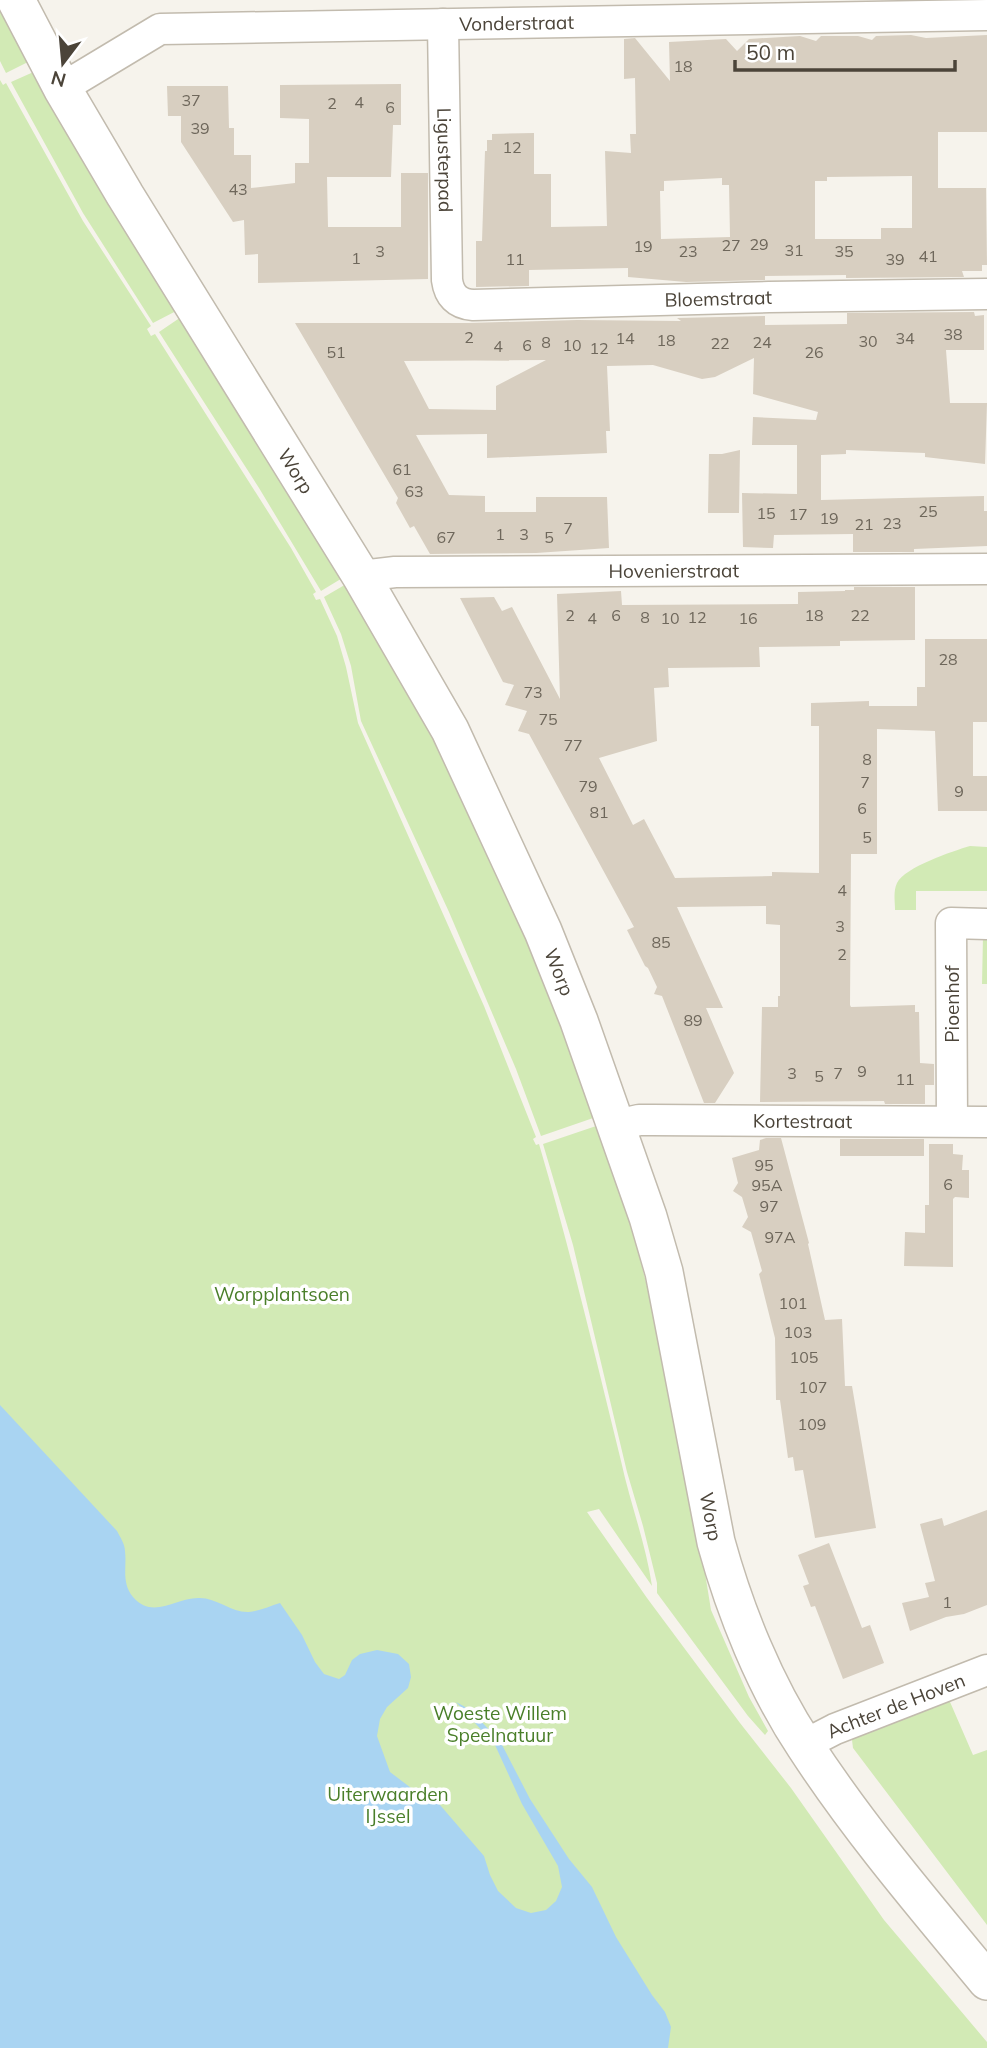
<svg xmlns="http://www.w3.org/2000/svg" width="987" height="2048" font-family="Mulish,sans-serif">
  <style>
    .green { fill: #d2eab5 }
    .water { fill: #a9d4f2 }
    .building { fill: #d8cfc1; fill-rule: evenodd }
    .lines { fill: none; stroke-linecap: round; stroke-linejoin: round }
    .minor-casing { stroke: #c2bbae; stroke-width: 33 }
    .tertiary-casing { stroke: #c2bbae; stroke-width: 40 }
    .minor { stroke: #fff; stroke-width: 30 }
    .tertiary { stroke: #fff; stroke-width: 37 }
    .labels { text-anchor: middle; stroke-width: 7; stroke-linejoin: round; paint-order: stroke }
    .number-label { font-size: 16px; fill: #6e675b }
    .street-label { font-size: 19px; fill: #4b4439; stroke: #fff }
    .park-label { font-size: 19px; fill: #4a7f2a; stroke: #fff }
  </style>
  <rect width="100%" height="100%" fill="#f6f3ec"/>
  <path class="green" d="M0 1 32 60 6 73 0 61Z
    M38 70 180 309 153 323 83 213 11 82Z
    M0 80 3 85 6 83 83 221 151 326 147 329 151 336 155 334 291 548 316 592 313 594 316 600 320 599 337 636 346 667 358 723 484 1006 536 1137 533 1139 536 1145 539 1144C570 1249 595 1355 621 1461 630 1503 646 1544 652 1586L599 1509 587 1512 647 1598 740 1723 791 1788 884 1920 987 2042V2048H0Z
    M184 315 344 577 321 591 259 488 159 332Z
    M348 583 448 764 486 839 599 1116 541 1136 516 1069 449 912 361 721 351 666 341 634 324 597Z
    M970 846 987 847V891H916V910H895C895 902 893 891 897 883 905 867 953 851 970 846Z
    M983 936H987V984H982Z
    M602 1124 615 1159 680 1418 711 1610 749 1697 768 1731 765 1735 748 1716 657 1593V1583L643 1526 627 1472 573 1245 543 1144Z
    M947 1695 973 1755 987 1750V1925L853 1748 852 1740 854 1733Z"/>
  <path class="water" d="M0 1405 117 1531C120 1537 125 1544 125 1551 127 1567 121 1582 133 1597 153 1620 175 1598 198 1598 216 1597 232 1613 249 1612 260 1611 270 1606 280 1603L302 1635 315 1662 324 1674 339 1679 345 1675 352 1660 360 1654 377 1650 398 1654 409 1664 411 1677 408 1688 387 1707 380 1719 377 1736 390 1772 415 1791 434 1798 484 1856 490 1875 498 1891 516 1908 531 1913 546 1910 556 1901 562 1887 558 1866 522 1804 495 1745 456 1702 469 1709 500 1741 530 1799 569 1859 592 1887 616 1937 652 1995 665 2012 671 2027 668 2048H0Z"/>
  <path class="building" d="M911 35 926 38 987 35V132H938V188H986L987 265H982V271H962L964 277 846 278V275L765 276V280L686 282 628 277V268L529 270V286L476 287V241H482L485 151H487V140H492V134L534 133V174H551V227L607 226 605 151 631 153 630 134H636L635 78 624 79V39L635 38 670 81 669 42 726 39 737 51 749 39 800 36 816 41 821 36H858L872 40 876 36ZM912 176V228H881V239H815V181H827V177ZM722 178V185H729L730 237 661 239 660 191H664V181Z
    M401 84V125H393L391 177H327L328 227H401V173H428V279L258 283V254L245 255 244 220 233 222 181 142V116H168L167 86H228L229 128H234V155H251V188L295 183V163H309V119L280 118V85Z
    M974 312 975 316 984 315V350H946L950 403H987L985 464 925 457V453L846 450V454L821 455V500L984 496V511H987V546L914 549V552H853V534L774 535 773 548 743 547 742 493 797 494V445H752L753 417 816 420 818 412 753 394 754 358 715 377 702 379 653 365 607 366 610 431H606L607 453 487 458V434L416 435 449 495 485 496V512H536V497H607L609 548 536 553 430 554 414 526 410 528 396 503 398 498 295 323H469L577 320 681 321 677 318 765 316V325L847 324V313ZM546 360 496 386V410L429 409 404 361Z
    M740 450 739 513H708L709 454H722Z
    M854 587H915V640L840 641V646L759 647 760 667 668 668 669 687 654 688 657 741 599 758 633 825 644 819 675 878 772 876V872L819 873V726H811V703L869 701V706H917V687H925V639H987V722H973V776H987V811H938L935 731 877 729V854H851L850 1005 851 1007 915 1005V1012H919L920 1063 934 1064V1085H925V1104H885L884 1101 760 1102 762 1007H778V996H780V925L766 924V906L677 907 723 1008H706L734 1073 715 1103H704L662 996 654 994 657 987 648 968 645 966 627 930 634 927 529 734 518 731 527 711 505 705 514 685 503 682 460 598 494 597 502 611 512 607 560 699 557 594 621 591 622 605 798 604V592L845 591V590H854Z
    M766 1138H781L809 1243 808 1244 825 1320 842 1319 845 1386H852L876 1528 815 1538 803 1470 795 1471 793 1457 788 1458 780 1400H776L775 1338 759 1274 762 1271 751 1232 742 1227 748 1217 742 1197 733 1191 738 1183 732 1158 759 1150 760 1140Z
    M840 1139H924V1156H840Z
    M929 1144H953V1154L963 1155 962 1170H969V1198L955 1197 953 1199V1267L904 1266 905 1232 925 1233V1205H929Z
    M987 1510V1605L964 1614 946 1617 910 1631 902 1603 929 1597 925 1583 935 1581 920 1524 942 1518 944 1526Z
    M829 1543 862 1628 870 1625 884 1663 843 1679 815 1606 811 1607 803 1586 809 1584 798 1555Z"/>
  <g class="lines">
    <defs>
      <g id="minor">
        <path id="s1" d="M443 24 447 280C449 295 457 304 473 305L769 297 987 294"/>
        <path id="s2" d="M62 88 160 29 987 15"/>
        <path id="s3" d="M361 576 395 572 987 569"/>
        <path d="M952 1121 951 923 987 924"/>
        <path id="s4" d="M617 1125 639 1120H652L987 1122"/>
        <path id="s5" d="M804 1745 835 1729 987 1670"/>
      </g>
      <g id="tertiary">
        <path id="s6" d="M16 0 62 88 125 195 361 576 450 730 543 931 579 1021 648 1217 664 1272 716 1542C735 1611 765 1686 805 1746 859 1829 924 1905 987 1981"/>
      </g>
    </defs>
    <use href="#minor" class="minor-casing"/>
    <use href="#tertiary" class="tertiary-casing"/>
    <use href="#minor" class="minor"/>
    <use href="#tertiary" class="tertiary"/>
  </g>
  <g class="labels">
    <g class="number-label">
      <text x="683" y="72">18</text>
      <text x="191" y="106">37</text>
      <text x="359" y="108">4</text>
      <text x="332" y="109">2</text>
      <text x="390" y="113">6</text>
      <text x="200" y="134">39</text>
      <text x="512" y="153">12</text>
      <text x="238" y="195">43</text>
      <text x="759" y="250">29</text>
      <text x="731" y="251">27</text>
      <text x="643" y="252">19</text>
      <text x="794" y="256">31</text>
      <text x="380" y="257">3</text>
      <text x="688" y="257">23</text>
      <text x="844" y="257">35</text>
      <text x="928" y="262">41</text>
      <text x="356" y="264">1</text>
      <text x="515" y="265">11</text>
      <text x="895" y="265">39</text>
      <text x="953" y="340">38</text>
      <text x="469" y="343">2</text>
      <text x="625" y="344">14</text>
      <text x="905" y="344">34</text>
      <text x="666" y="346">18</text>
      <text x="868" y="347">30</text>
      <text x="546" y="348">8</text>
      <text x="762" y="348">24</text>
      <text x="720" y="349">22</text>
      <text x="527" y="351">6</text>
      <text x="572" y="351">10</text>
      <text x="498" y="352">4</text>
      <text x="599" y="354">12</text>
      <text x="336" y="358">51</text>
      <text x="814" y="358">26</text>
      <text x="402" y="475">61</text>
      <text x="414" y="497">63</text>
      <text x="928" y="517">25</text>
      <text x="766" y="519">15</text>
      <text x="798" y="520">17</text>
      <text x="829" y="524">19</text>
      <text x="892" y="529">23</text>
      <text x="864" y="530">21</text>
      <text x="568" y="534">7</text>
      <text x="500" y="540">1</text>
      <text x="524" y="540">3</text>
      <text x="446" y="543">67</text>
      <text x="549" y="543">5</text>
      <text x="570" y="621">2</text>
      <text x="616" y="621">6</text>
      <text x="814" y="621">18</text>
      <text x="860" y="621">22</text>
      <text x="645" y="623">8</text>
      <text x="697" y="623">12</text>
      <text x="592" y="624">4</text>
      <text x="670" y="624">10</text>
      <text x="748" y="624">16</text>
      <text x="948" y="665">28</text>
      <text x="533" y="698">73</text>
      <text x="548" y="725">75</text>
      <text x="573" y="751">77</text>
      <text x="867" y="765">8</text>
      <text x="865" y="788">7</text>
      <text x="588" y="792">79</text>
      <text x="959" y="797">9</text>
      <text x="862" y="814">6</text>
      <text x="599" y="818">81</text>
      <text x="867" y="843">5</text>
      <text x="842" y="896">4</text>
      <text x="840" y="932">3</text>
      <text x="661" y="948">85</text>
      <text x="842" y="960">2</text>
      <text x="693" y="1026">89</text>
      <text x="862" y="1077">9</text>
      <text x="792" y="1079">3</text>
      <text x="838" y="1079">7</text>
      <text x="819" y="1082">5</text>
      <text x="905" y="1085">11</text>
      <text x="764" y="1171">95</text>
      <text x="948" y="1190">6</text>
      <text x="767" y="1191">95A</text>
      <text x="769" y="1212">97</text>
      <text x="780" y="1243">97A</text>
      <text x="793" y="1309">101</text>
      <text x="798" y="1338">103</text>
      <text x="804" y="1363">105</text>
      <text x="813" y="1393">107</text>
      <text x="812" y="1430">109</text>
      <text x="947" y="1608">1</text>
    </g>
    <g class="street-label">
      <text dy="7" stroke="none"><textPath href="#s2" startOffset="471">Vonderstraat</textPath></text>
      <text dy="7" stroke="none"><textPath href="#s1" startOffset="136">Ligusterpad</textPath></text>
      <text dy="7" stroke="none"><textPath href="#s1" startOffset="541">Bloemstraat</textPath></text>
      <text dy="7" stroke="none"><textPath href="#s6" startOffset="548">Worp</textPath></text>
      <text dy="7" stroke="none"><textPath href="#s3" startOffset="313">Hovenierstraat</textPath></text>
      <text dy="7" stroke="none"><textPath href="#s6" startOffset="1115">Worp</textPath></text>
      <text transform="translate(952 1004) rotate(-90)" y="7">Pioenhof</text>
      <text dy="7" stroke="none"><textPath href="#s4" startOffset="186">Kortestraat</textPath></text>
      <text dy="7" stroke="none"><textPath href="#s6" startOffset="1682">Worp</textPath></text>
      <text dy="7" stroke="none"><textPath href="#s5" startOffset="100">Achter de Hoven</textPath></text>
    </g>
    <g class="park-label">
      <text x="282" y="1301">Worpplantsoen</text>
      <text x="500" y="1720">Woeste Willem<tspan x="500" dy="22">Speelnatuur</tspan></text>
      <text x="388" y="1801">Uiterwaarden<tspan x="388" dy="22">IJssel</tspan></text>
    </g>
  </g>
  <g transform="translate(63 63) rotate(196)" stroke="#ffffff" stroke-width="5" paint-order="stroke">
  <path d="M0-5L12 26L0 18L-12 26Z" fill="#4b4439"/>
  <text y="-10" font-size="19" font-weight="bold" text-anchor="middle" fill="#4b4439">N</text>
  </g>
  <path d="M735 60v10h220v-10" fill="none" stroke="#4b4439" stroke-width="3.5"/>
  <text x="746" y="60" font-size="21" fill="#4b4439" stroke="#ffffff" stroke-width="5" paint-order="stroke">50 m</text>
</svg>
